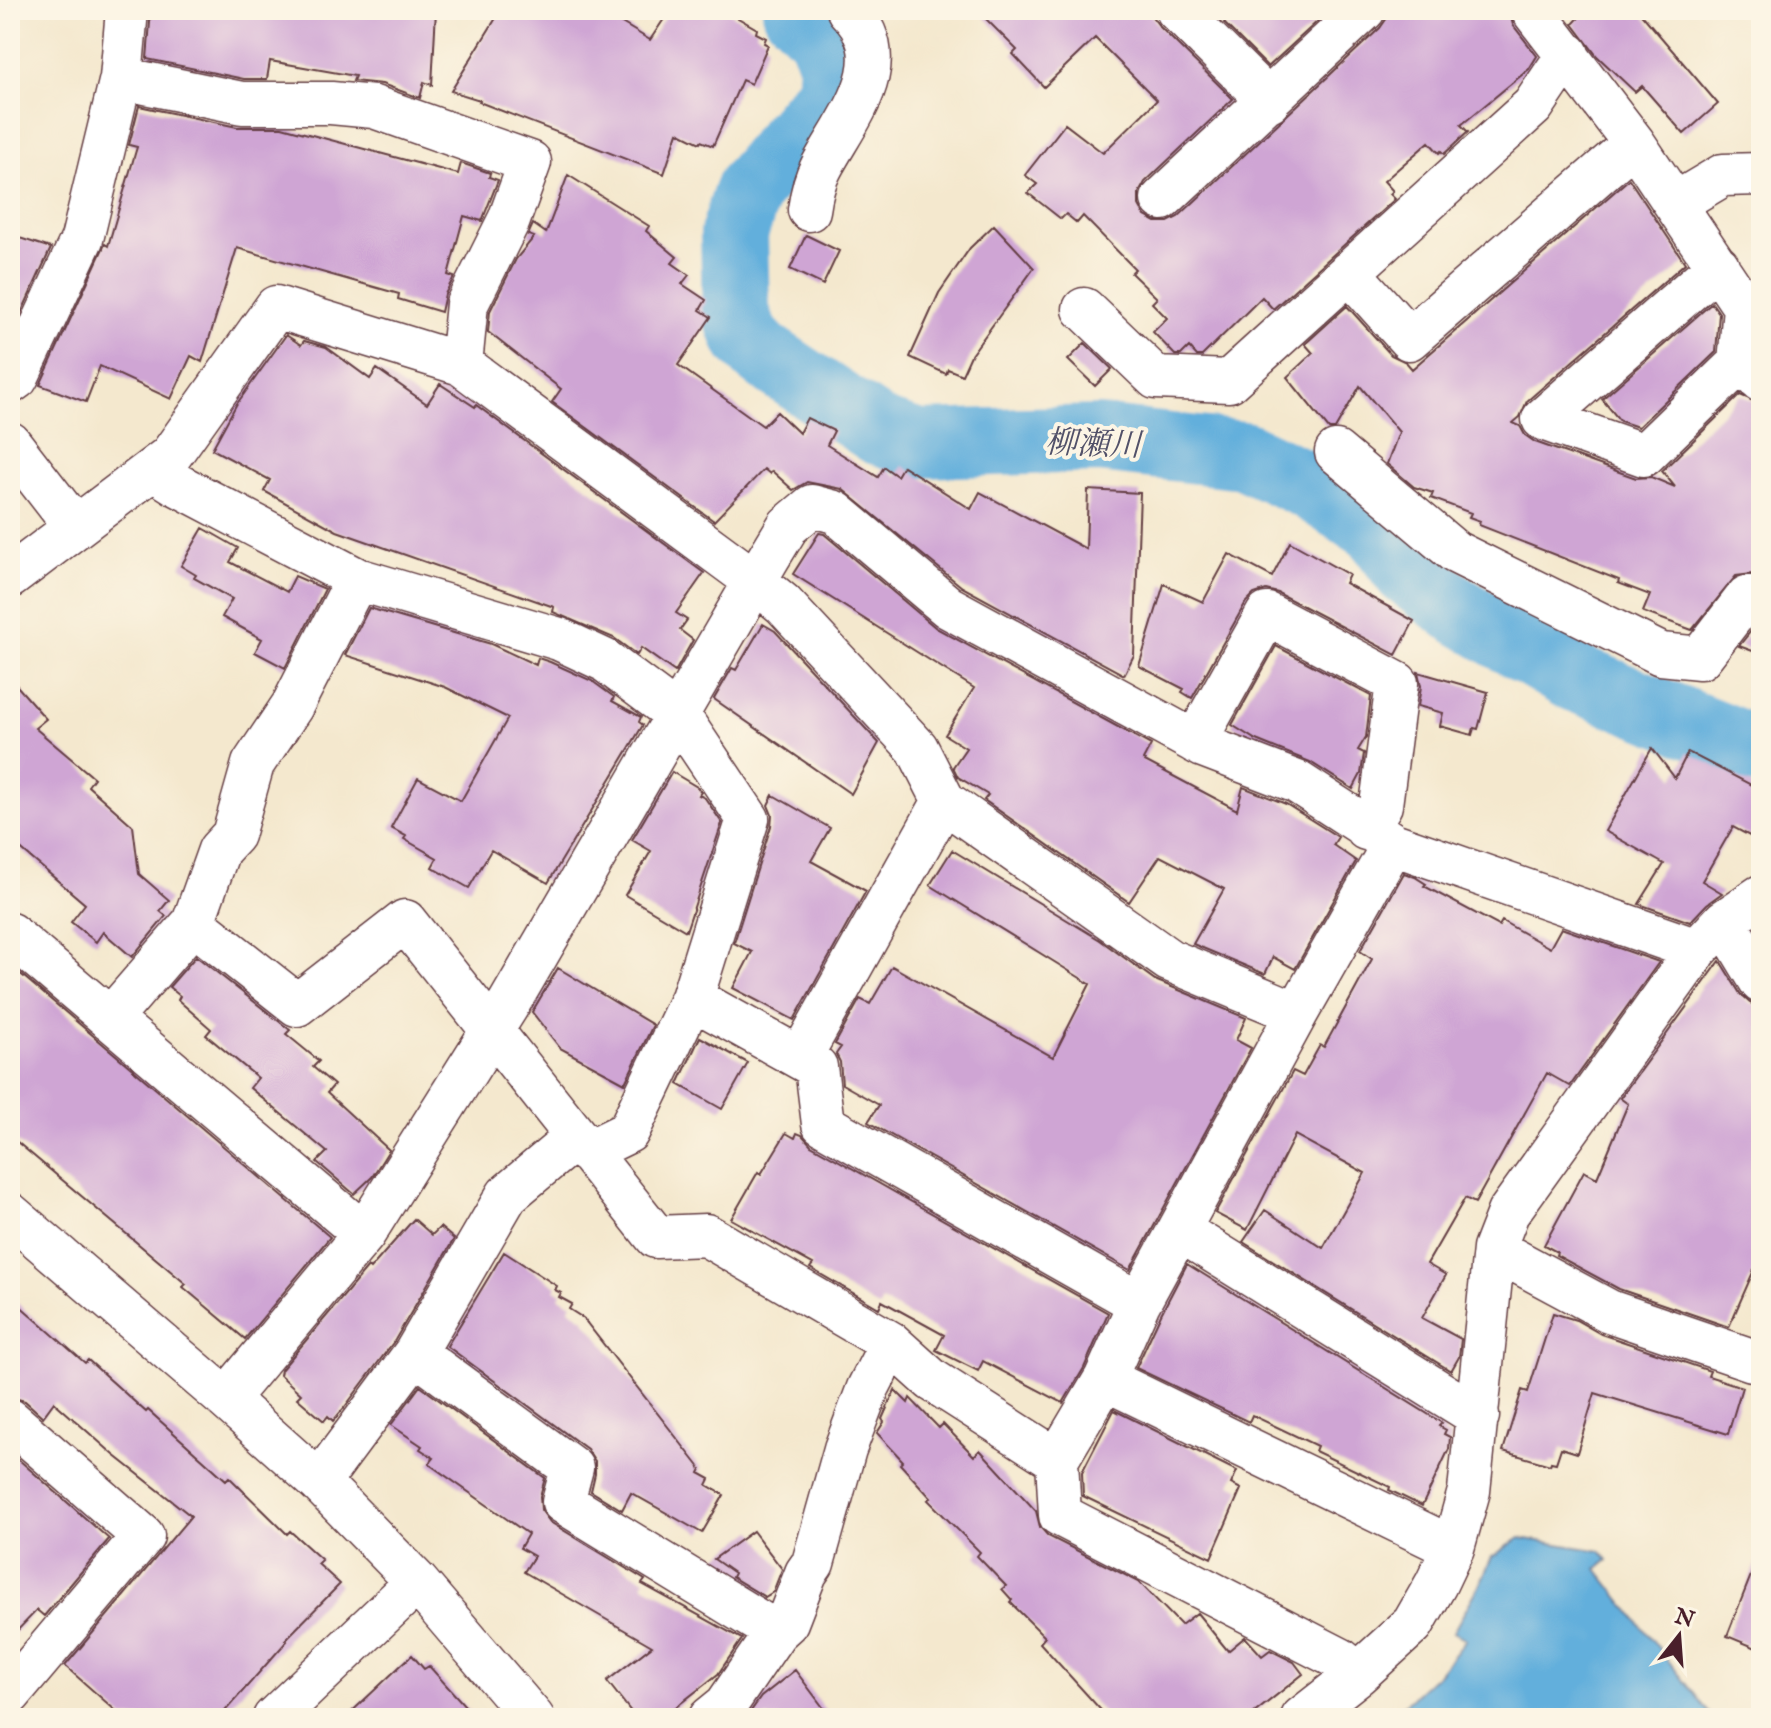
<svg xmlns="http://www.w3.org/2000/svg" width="1771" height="1728" font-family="'IM FELL English','Noto Serif JP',serif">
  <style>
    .water { fill: #62afdc; stroke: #566784; stroke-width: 2 }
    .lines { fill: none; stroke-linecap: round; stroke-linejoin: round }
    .river { stroke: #62afdc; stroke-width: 68 }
    .building { fill: #cfa5d4 }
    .minor-casing { stroke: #643d43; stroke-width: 45 }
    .minor { stroke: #fff; stroke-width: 42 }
    .labels { text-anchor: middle; stroke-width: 8; stroke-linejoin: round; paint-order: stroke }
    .water-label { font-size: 32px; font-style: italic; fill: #525169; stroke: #fcf5e5 }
  </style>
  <rect width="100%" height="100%" fill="#fcf5e5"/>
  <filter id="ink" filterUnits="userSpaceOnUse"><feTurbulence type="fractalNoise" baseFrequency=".0125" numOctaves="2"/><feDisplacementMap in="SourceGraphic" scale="16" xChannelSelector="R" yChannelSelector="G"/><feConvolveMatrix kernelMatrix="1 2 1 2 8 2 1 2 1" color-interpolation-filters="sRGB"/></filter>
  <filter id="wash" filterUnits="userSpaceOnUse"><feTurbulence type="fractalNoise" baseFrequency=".006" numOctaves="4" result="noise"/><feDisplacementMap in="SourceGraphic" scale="32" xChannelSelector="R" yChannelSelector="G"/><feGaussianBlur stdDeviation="1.8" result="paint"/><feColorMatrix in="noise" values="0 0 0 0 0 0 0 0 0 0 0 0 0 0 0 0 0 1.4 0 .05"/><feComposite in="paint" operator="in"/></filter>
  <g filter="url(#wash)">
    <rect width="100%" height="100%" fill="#f4e8ce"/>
    <path class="water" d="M1520 1538 1601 1551 1608 1560 1597 1569 1713 1718H1390L1438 1674 1466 1639 1453 1632 1479 1586 1492 1557Z"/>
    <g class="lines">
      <path class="river" d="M796 10 821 35 833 63 831 92 748 190 734 234 736 312 745 336 761 353 878 431 919 444 1099 439 1243 455 1309 486 1376 529 1407 572 1456 609 1570 676 1761 752"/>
    </g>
    <g id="blocks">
      <path class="building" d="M151 10H436L432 85 424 82 420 98 382 84 353 81 355 76 270 61 267 79H244L147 59Z
        M501 10H600L650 40 670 10H724L757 29 756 33 766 38 764 43 768 45 751 84 742 80 713 146 701 141 700 143 678 132 664 174 479 102 480 100 451 91Z
        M977 10H1147L1160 27 1233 99 1145 182 1139 193V205L1145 216 1156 222H1168L1178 217 1380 28 1387 18V10H1509L1513 25 1537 56 1529 69 1461 125 1468 132 1444 154 1441 151 1439 153 1429 142 1384 181 1393 191 1390 194 1395 199 1273 309 1262 297 1202 356H1197L1189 347 1181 355H1175L1153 332 1167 318 1152 303 1157 298 1131 273 1135 269 1083 216 1077 223 1066 214 1061 219 1028 193 1037 184 1025 175 1065 124 1103 153 1157 100 1095 38 1044 87 1013 54 1017 50Z
        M1238 10H1311L1320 19 1268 67 1224 23Z
        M1586 10H1638L1718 104 1684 134 1642 86 1635 92 1597 56 1573 24Z
        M139 106 237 127H282L458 174 461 163 490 173 489 177 498 180 482 221 464 216 448 275 454 277 445 294 441 312 398 299 399 294 237 248 202 362 191 356 171 399 100 366 86 402 40 385 105 244 108 246 137 147 129 145Z
        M568 175 649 226 646 231 677 257 672 263 689 275 682 284 706 300 700 310 711 317 678 365 763 426 777 412 799 433 807 418 834 431 827 445 878 477 884 467 897 476 903 466 971 509 980 492 1086 549 1088 490 1140 493 1134 655 1124 675 962 587 842 489 807 482 793 490 772 471 770 474 764 469 714 521 552 402 561 389 488 332 490 311 516 259 534 237 528 235 533 224 546 233Z
        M1629 179 1685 263 1527 401 1520 417 1513 423 1520 426 1525 435 1535 442 1636 478 1651 477 1675 487 1662 471 1740 395 1761 404V573L1736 576 1692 630 1643 612 1650 595 1618 583 1619 580 1479 525 1480 521 1469 517 1471 513 1431 498 1433 493 1414 487 1387 464 1399 432 1360 386 1335 429H1329L1287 377 1313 353 1305 344 1347 306 1391 355 1406 362 1412 369Z
        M994 225 1034 268 971 355 962 375 948 369 946 374 910 357 939 293 970 248Z
        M10 235 51 248 13 331 10 330Z
        M806 235 839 251 823 285 790 269Z
        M1712 303 1719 313 1716 352 1638 427 1620 421 1602 399Z
        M286 335 301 345 304 341 326 347 370 379 377 369 427 404 440 384 475 407 476 405 704 573 676 613 687 620 680 630 693 640 675 672 641 648 637 655 614 638 553 612 554 607 337 531 264 491 270 480 212 449 236 405Z
        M1085 343 1112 369 1095 386 1068 360Z
        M203 528 238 548 230 562 287 592 295 576 325 589 285 668 255 652 262 639 222 617 232 599 194 578 196 575 181 566Z
        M819 533 824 534 936 628 1151 745 1143 760 1237 810 1243 787 1286 804 1338 837 1333 845 1356 861 1295 969 1273 957 1265 974 1193 944 1224 889 1160 856 1129 902 984 800 988 795 958 777 953 767 966 748 945 735 974 688 793 574Z
        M1290 542 1349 575 1345 583 1414 621 1396 655 1278 593 1266 590 1254 594 1246 602 1192 698 1182 692 1184 689 1139 666 1164 584 1203 602 1229 554 1272 577Z
        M369 608 491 644 536 665 538 658 550 662 592 681 614 697 612 701 641 717 639 722 643 725 548 883 491 850 469 888 432 867 437 858 404 839 406 836 391 828 418 778 461 801 508 718 445 687 345 655Z
        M1759 621H1761V654L1739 646Z
        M763 624 775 631 879 743 851 794 714 699 732 668 736 670Z
        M1276 646 1371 696 1366 737 1358 750 1364 753 1361 774 1353 789 1310 762 1256 740 1232 725Z
        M1418 672 1488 692 1478 729 1474 728 1472 735 1440 726 1443 713 1418 706 1421 686Z
        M10 678 46 719 35 728 94 778 88 786 133 826 139 874 169 900 160 911 166 916 132 957 103 932 96 942 71 922 85 904 10 840Z
        M1652 748 1675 778 1688 752 1761 790V842L1733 827 1702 881 1722 893 1707 904 1690 922 1639 904 1664 864 1605 831Z
        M672 772 697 787 701 792 699 795 705 798 722 823 686 931 625 895 651 851 632 840Z
        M773 795 830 828 811 861 866 891 794 1020 733 988 752 952 734 943 771 826 772 815 768 805Z
        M952 850 1100 940 1155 980 1246 1018 1236 1040 1251 1048 1130 1270 868 1122 879 1105 842 1084 840 1062 836 1054 841 1047 835 1044 860 999 870 1004 892 966 1053 1057 1090 984 930 885Z
        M1404 873 1415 877 1426 884 1424 886 1499 926 1502 921 1550 948 1561 928 1659 962 1570 1086 1547 1073 1475 1203 1465 1198 1427 1264 1446 1275 1422 1318 1461 1339 1459 1357 1451 1371 1243 1242 1265 1210 1323 1248 1365 1173 1295 1135 1247 1230 1215 1213 1293 1071 1303 1076 1320 1045 1324 1047 1372 959 1360 951Z
        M196 956 290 1030 286 1034 319 1061 313 1067 334 1085 327 1093 389 1150 372 1177 354 1194 317 1162 327 1152 250 1088 258 1078 206 1035 211 1029 178 1000 180 996 169 987Z
        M1720 961 1741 995 1750 1003 1761 1006V1254L1729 1327 1619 1289 1556 1255 1557 1252 1544 1245 1584 1171 1597 1178 1628 1104 1620 1098Z
        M10 965 330 1237 245 1339 183 1287 186 1284 10 1136Z
        M558 968 653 1025 625 1083 560 1048 532 1012Z
        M700 1037 748 1063 722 1109 678 1084Z
        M786 1133 795 1138 797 1133 802 1135 811 1145 1108 1313 1084 1368 1063 1403 983 1361 978 1371 936 1350 944 1335 882 1301 879 1308 810 1268 813 1264 731 1219 758 1172 761 1174Z
        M414 1219 432 1235 440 1227 454 1239 395 1340 344 1408 333 1421 328 1416 324 1421 297 1398 301 1394 280 1375 281 1370 368 1267 370 1269Z
        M504 1252 557 1286 555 1290 561 1293 559 1297 572 1304 569 1309 583 1318 701 1469 699 1473 710 1479 707 1485 724 1495 702 1533 631 1493 622 1510 591 1491 595 1474V1461L587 1449 447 1346Z
        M1187 1264 1442 1423 1439 1426 1446 1430 1444 1434 1450 1437 1449 1449 1422 1506 1389 1490 1390 1487 1315 1451 1317 1446 1252 1415 1249 1422 1136 1368 1161 1314Z
        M10 1297 85 1363 88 1360 146 1412 148 1410 226 1480 229 1477 287 1534 290 1531 322 1560 318 1564 340 1584 285 1640 287 1641 219 1718H124L65 1666 191 1516 114 1455 54 1402 43 1417 25 1401 10 1397Z
        M1553 1313 1576 1320 1601 1334 1710 1371 1708 1376 1742 1387 1728 1434 1595 1393 1577 1453 1561 1448 1556 1463 1551 1462 1550 1465 1503 1451 1522 1390 1528 1392Z
        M420 1386 545 1478 540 1496 541 1510 550 1522 645 1580 642 1584 742 1639 718 1674 662 1718H636L607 1681 652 1646 524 1572 534 1556 520 1548 528 1534 429 1464 434 1458 420 1449 422 1446 391 1425Z
        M895 1390 908 1403 910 1398 939 1428 943 1424 974 1456 980 1450 1036 1511 1040 1527 1048 1536 1139 1582 1181 1625 1197 1613 1228 1651 1245 1637 1262 1656 1270 1650 1294 1662 1303 1674 1248 1718H1108L1040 1643 1045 1637 1010 1602 1012 1600 1002 1589 1006 1586 977 1556 980 1552 928 1500 931 1498 900 1464 903 1461 877 1433 884 1422 882 1419Z
        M1114 1410 1237 1471 1231 1484 1241 1489 1211 1558 1083 1496 1082 1472Z
        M10 1452 109 1539 44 1616 37 1610 10 1638Z
        M753 1531 782 1569 773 1592 765 1597 732 1577 734 1573 714 1559Z
        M1759 1555H1761V1650L1727 1636Z
        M412 1655 424 1669 429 1666 476 1718H345Z
        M795 1670 831 1718H746L761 1697Z"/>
    </g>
  </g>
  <g filter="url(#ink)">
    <use href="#blocks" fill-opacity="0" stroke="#643d43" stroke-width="2"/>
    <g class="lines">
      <defs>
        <path id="minor" d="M1177 10 1269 101
          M1532 10 1634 143 1744 307 1739 363 1761 381
          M121 78 242 103H331L374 107 530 162 509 220 467 304 461 364
          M1162 199 1364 10
          M1676 203 1723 175 1761 174
          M809 210C811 196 814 181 821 168 846 120 900 61 848 10
          M1718 266 1543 419 1644 455 1739 363
          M1349 272 1409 339 1634 143
          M1084 309 1156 378 1229 381 1533 106 1568 54
          M10 383 17 378 82 239 121 78 127 10
          M10 443 75 527
          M1336 452 1455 552 1661 654 1700 658 1747 597H1761
          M154 470 176 484 357 579 559 639 604 660 679 716 748 819 692 998 628 1132 587 1152
          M10 577 170 456 276 307 461 364 755 581 783 604 917 748 944 801 800 1058
          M1195 742 1267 614 1397 683 1381 805 1366 829
          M944 801 1169 960 1297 1013
          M1724 921 1761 982
          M193 923 297 1005 405 921 656 1237 706 1235 891 1343 932 1380 1057 1460
          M10 934 364 1234
          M692 998 816 1067 823 1124 1139 1303
          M110 1019 193 923 219 850 233 835 253 764 292 706 357 579
          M10 1214 226 1399 319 1482 417 1582 533 1718
          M1179 1230 1478 1416
          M1494 1249 1609 1311 1752 1360
          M415 1353 572 1468 563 1502 776 1632
          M1105 1379 1453 1548
          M226 1399 364 1234 508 1005 768 559 788 526 812 506 835 512 948 607 1203 746 1297 782 1393 844 1697 950
          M10 1420 143 1536 10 1694
          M319 1482 415 1353 507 1195 575 1138
          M1358 1674 1340 1659 1060 1515 1057 1460 1105 1379 1139 1303 1297 1013 1393 844
          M274 1718 417 1582
          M710 1718 726 1705 776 1632 787 1622 806 1573 813 1563 845 1449 868 1388 891 1343
          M1302 1718 1358 1674 1413 1624 1436 1584 1453 1548 1469 1491 1494 1249 1508 1213 1697 950 1724 921 1761 896"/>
      </defs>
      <use href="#minor" class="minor-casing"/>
      <use href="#minor" class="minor"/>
    </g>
  </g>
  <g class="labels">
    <g class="water-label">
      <text transform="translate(1093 443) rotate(2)" y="11">柳瀬川</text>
    </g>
  </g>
  <rect width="1771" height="1728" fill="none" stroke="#fcf5e5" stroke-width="40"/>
  <g transform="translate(1679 1636) rotate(17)" stroke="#fcf5e5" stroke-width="6" paint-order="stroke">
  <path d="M0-6L14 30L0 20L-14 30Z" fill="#4a1f2b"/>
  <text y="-12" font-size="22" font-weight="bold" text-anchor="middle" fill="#4a1f2b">N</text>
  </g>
</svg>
